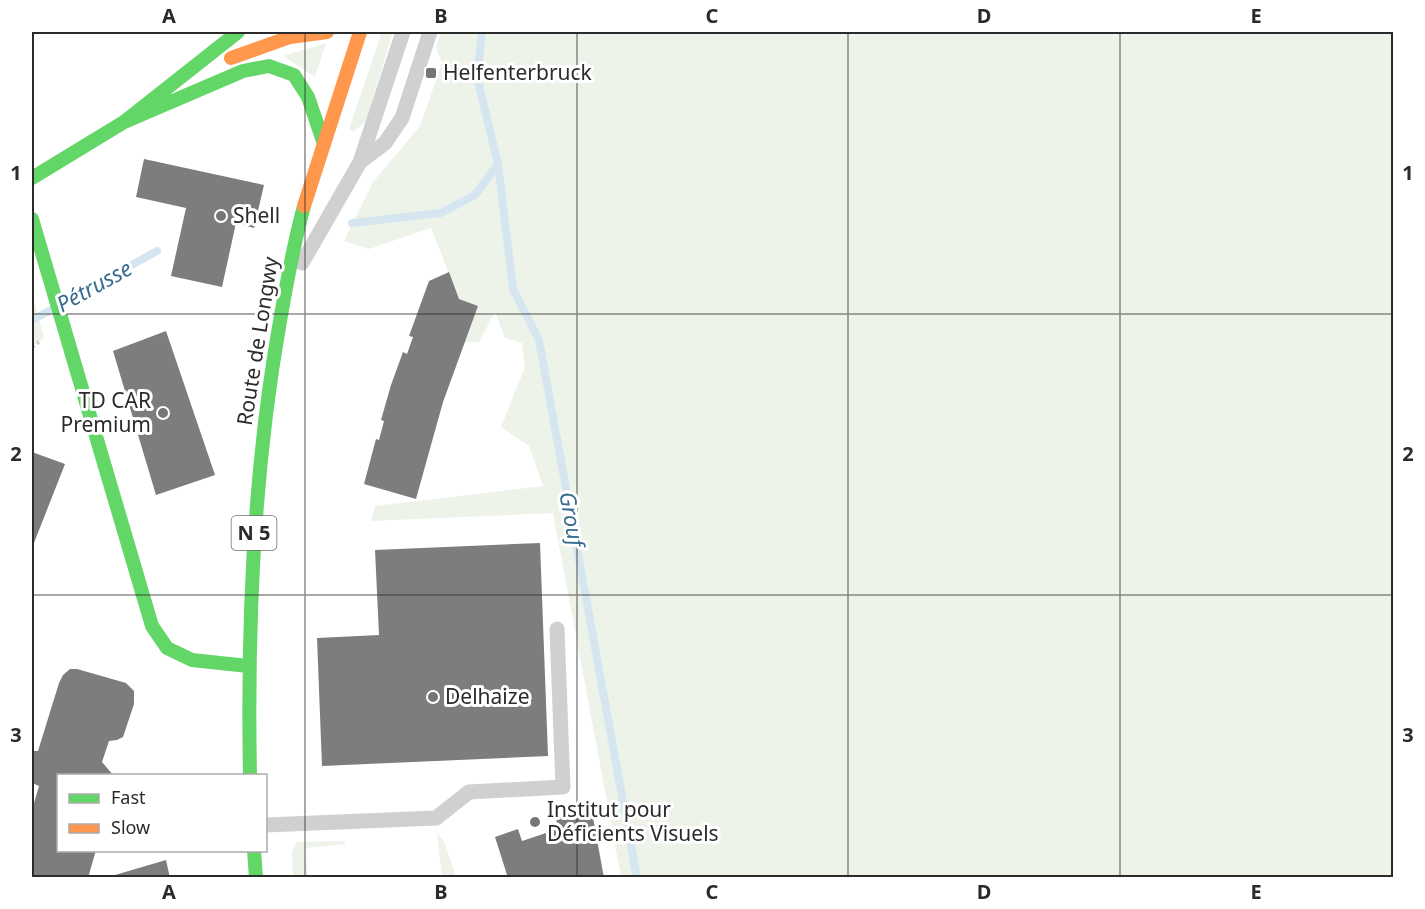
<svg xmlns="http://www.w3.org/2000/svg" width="1425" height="909" font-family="'Noto Sans',sans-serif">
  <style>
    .green { fill: #eef3ea }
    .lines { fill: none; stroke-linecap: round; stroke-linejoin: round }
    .stream { stroke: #d5e6f1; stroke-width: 8 }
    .building { fill: #7d7d7d }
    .path { stroke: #d0d0d0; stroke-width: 4; stroke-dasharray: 3 3; stroke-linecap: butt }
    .lane { stroke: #d0d0d0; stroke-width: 15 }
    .fast { stroke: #63d668; stroke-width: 14 }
    .slow { stroke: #ff974d; stroke-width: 14 }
    .grid { fill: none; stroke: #2b2b2b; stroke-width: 1.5; stroke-opacity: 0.55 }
    .poi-dot { fill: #757575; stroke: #fff; stroke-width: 2 }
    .labels { text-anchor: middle; stroke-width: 6; stroke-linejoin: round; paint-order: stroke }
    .shield { fill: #fff; stroke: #6b6b6b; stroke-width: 1.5 }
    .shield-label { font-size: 20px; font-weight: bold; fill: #2b2b2b }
    .poi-label { font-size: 21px; fill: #2b2b2b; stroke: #fff; text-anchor: start }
    .street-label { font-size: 21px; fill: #2b2b2b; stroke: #fff }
    .water-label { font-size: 22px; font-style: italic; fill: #386c8f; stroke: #fff }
    .neatline { fill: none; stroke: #2b2b2b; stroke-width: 2 }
    .grid-label { font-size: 20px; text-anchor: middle; font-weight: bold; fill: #2b2b2b }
  </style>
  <rect width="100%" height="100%" fill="#fff"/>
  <path class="green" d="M382 32H393L366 121 353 132 349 129Z
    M441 32H1393V877H621L553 513 371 521 375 506 543 486 529 446 501 427 525 367 522 343 505 338 495 312 479 342H465L478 306 459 299 431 228 369 249 344 241 373 182 420 126 442 63 436 47Z
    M326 43 315 77 283 56Z
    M32 292 44 338 32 347Z
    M437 833 444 841 456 877H442Z
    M345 841V844L305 848 308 877H293L292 852 297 842Z"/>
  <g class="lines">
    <path class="stream" d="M482 32 477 77 498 164 513 289 539 340 637 878
      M352 223 441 213 475 195 498 164
      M64 302 157 251
      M32 320 51 310"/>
  </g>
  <path class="building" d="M144 159 264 185 254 228 236 223 222 287 171 276 186 208 136 197Z
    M449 272 459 299 478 306 443 402 416 499 364 484 376 439 379 440 384 421 381 420 391 385 403 352 407 354 413 337 409 336 429 281Z
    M166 331 215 475 156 495 113 351Z
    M32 452 65 464 32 548Z
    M540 543 548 756 322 766 317 638 379 635 375 550Z
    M70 669H77L126 683 134 691V704L123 737 117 740 109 741 102 762 114 776H58V850H96L88 878H32V810L39 786 32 783V751H38L59 683 63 675Z
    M592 812 604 878H508L495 837 518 829 522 841 558 829 556 818Z
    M166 860 170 878H115V875Z"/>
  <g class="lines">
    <path class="path" d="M32 347 39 342"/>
    <path class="lane" d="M360 162 403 32
      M302 263 360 162 385 143 402 118 430 32
      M266 825 436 818 469 792 563 787 557 629"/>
    <path class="fast" d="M124 122 243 71 269 66 294 75 308 97 324 144
      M32 178 124 122 238 32
      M32 219 152 626 167 648 192 660 248 666
      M250 776C247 625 253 475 279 327 286 286 293 246 304 206
      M254 850 256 878"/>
    <path class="slow" d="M231 58 290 37 327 32
      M304 206 360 32"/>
  </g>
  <path class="grid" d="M305 32V878M577 32V878M848 32V878M1120 32V878M32 314H1394M32 595H1394"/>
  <g class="poi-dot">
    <rect x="425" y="67" width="12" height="12" rx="3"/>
    <circle cx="221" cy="216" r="6"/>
    <circle cx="163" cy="413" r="6"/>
    <circle cx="433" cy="697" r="6"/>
    <circle cx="535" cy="822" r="6"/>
  </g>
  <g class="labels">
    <rect class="shield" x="231.5" y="516" width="45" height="34" rx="4.5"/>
    <g class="shield-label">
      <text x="254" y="540">N 5</text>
    </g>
    <g class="poi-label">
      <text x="443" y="80">Helfenterbruck</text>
      <text x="233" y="223">Shell</text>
      <text x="151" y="408" text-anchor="end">TD CAR<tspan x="151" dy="24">Premium</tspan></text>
      <text x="445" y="704">Delhaize</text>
      <text x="547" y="817">Institut pour<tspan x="547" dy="24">Déficients Visuels</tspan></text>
    </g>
    <g class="street-label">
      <text transform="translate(258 341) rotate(-81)" y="7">Route de Longwy</text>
    </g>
    <g class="water-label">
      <text transform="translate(94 286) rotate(-29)" y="8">Pétrusse</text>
      <text transform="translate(572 519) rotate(80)" y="8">Grouf</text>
    </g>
  </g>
  <rect width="1425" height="909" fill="none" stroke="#ffffff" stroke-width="66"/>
  <rect x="57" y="774" width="210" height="78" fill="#ffffff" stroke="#aaaaaa" stroke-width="1.5"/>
  <rect x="69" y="794" width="30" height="9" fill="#63d668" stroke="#aaaaaa" stroke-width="1.5"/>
  <text x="111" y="804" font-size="18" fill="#2b2b2b">Fast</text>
  <rect x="69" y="824" width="30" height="9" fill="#ff974d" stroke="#aaaaaa" stroke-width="1.5"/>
  <text x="111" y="834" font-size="18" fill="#2b2b2b">Slow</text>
  <rect x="33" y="33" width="1359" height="843" class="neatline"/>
  <g class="grid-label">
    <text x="169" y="23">A</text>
    <text x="441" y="23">B</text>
    <text x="712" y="23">C</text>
    <text x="984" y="23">D</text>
    <text x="1256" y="23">E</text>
    <text x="16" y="180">1</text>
    <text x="1408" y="180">1</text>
    <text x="16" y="461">2</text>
    <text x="1408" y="461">2</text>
    <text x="16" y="742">3</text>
    <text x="1408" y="742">3</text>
    <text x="169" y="899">A</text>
    <text x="441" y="899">B</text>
    <text x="712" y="899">C</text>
    <text x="984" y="899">D</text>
    <text x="1256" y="899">E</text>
  </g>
</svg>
